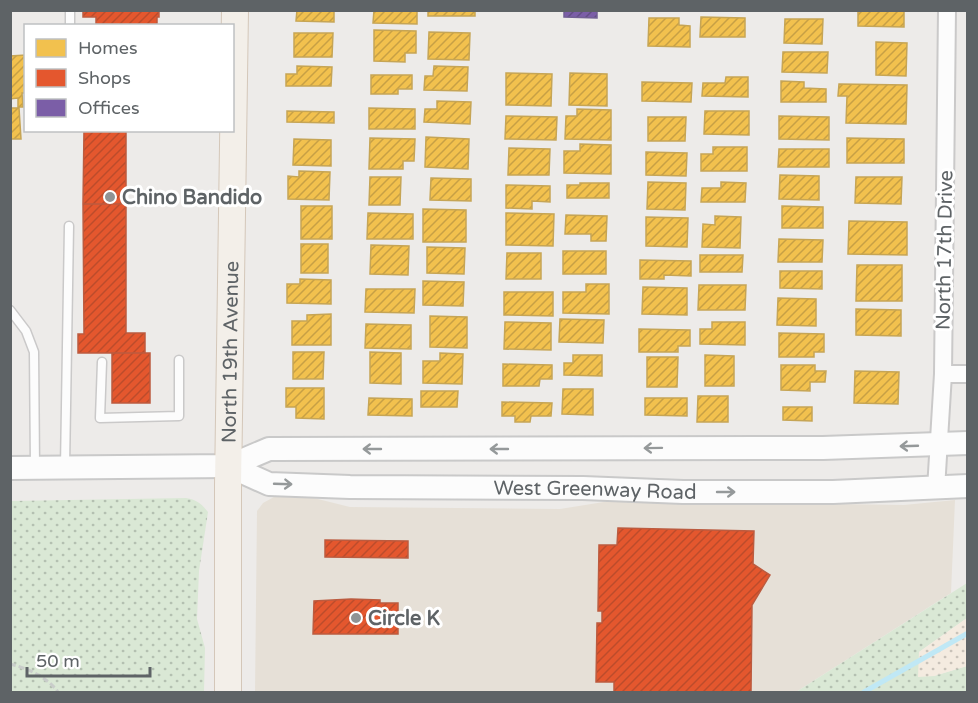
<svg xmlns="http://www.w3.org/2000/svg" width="978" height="703" font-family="'Varela Round',sans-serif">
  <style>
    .commercial { fill: #e6e0d7 }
    .grass { fill: url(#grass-dots) }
    .sand { fill: url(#sand-dots) }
    .homes { fill: url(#homes-hatch); stroke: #c6a555; stroke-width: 1.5 }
    .shops { fill: url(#shops-hatch); stroke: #bc5b3f; stroke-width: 1.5 }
    .offices { fill: url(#offices-hatch); stroke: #726094; stroke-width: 1.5 }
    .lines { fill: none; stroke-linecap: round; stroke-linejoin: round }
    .stream { stroke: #c0e8f5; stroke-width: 5 }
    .service-casing { stroke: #cac9c9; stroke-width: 11 }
    .minor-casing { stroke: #cac9c9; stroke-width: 20 }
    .secondary-casing { stroke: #c9c9c9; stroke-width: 26 }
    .primary-casing { stroke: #d4c7b9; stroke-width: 28 }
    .path { stroke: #c9cdca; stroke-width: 3; stroke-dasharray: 6 3; stroke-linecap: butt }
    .service { stroke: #fcfcfc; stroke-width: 8 }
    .minor { stroke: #fcfcfc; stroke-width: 16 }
    .secondary { stroke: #fcfcfc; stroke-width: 22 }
    .primary { stroke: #f3efe9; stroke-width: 26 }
    .oneway { stroke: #95999a }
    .poi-dot { fill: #909394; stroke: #fff; stroke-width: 2 }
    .labels { text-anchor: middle; stroke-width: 6; stroke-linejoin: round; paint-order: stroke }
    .poi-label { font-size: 20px; font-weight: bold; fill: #5e6366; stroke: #fff; text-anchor: start }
    .street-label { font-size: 20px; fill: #5e6366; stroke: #fff }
  </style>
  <defs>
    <pattern id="grass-dots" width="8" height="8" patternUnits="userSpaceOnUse" patternTransform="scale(1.5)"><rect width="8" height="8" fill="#dae8d5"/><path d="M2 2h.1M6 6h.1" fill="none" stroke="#b4c0b1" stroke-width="1.8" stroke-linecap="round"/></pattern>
    <pattern id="sand-dots" width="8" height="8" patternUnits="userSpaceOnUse" patternTransform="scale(1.5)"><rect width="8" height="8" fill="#f4ebe0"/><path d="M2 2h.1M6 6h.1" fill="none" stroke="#c9c2b9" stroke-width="1.8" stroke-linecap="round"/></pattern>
    <pattern id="homes-hatch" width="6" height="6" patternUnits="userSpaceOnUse" patternTransform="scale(1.5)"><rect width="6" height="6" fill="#f2c14e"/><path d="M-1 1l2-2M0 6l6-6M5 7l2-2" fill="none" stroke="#c7a045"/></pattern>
    <pattern id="shops-hatch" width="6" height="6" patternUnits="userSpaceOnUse" patternTransform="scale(1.5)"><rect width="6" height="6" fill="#e4572e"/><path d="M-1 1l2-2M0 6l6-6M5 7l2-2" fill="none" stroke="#bc4c2b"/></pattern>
    <pattern id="offices-hatch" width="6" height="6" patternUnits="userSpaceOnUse" patternTransform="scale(1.5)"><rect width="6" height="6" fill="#7b5ea7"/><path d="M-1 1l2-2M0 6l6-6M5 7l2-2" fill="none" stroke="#634e85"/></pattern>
  </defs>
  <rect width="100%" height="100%" fill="#edebe9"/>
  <path class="commercial" d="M292 496 314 498 350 507 560 509 610 501 904 505 955 500 951 593 796 692H255L257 511 263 503 274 497Z"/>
  <path class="grass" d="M186 498C197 500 201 503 208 512L199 571 197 619 205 648 204 692H11V501Z
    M967 583V618L919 652 934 676 967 666V692H796Z"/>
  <path class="sand" d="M967 618V666L934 676 918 677 919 652Z"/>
  <path class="homes" d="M297 10H334V22L296 21Z
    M374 10H417V24L373 23Z
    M428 10H475V16H428Z
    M858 10H904V27L858 26Z
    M701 17 745 18V37H700Z
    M649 18H679V25L690 26V47L648 46Z
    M785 19H823L822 44 784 43Z
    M374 30 416 31V53H405V62L374 61Z
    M429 32 470 33 469 60 428 59Z
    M294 33H333L332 57H294Z
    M876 42 907 43 906 76 876 75Z
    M783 52H828L827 73 782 72Z
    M26 55V93H22L23 107H18V98L10 99V56Z
    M297 66 332 67 331 86H286V74H297Z
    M434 66 468 67 467 91 424 90 425 76H433Z
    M506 73 552 74 551 106 506 105Z
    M570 73 607 74V106L569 105Z
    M371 75H412V89H398V94H371Z
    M726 77H748V97L702 96 703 83H725Z
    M781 81 804 82V88L826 89V102H781Z
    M642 82 692 83 691 102 642 101Z
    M839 84 907 85 906 124 846 123 847 96H838Z
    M437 101 471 102 470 124 424 122 425 109H437Z
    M10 108H19L21 139H10Z
    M369 108 415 109V129H369Z
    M577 109 611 110V140L565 139 566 116H577Z
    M287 111 334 112V123L287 122Z
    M705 111H749V135L704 134Z
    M506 116 557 117 556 140 505 139Z
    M779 116 829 117V140L779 139Z
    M648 117H686L685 141H648Z
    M426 137 469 139 468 169 425 167Z
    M370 138 415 139 414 161H403V169H369Z
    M847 138 904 139V163H847Z
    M294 139 331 140V166L293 165Z
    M580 144 611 145V174L564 173V151H580Z
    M713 147H747V171H701V154H713Z
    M509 148 550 149 549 175H508Z
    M779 149H829V167H778Z
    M646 152 687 153 686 176 646 175Z
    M299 171 330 172 329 200 288 199V176L299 177Z
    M780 175 819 176V200L779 199Z
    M370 177H401L400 205H369Z
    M856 177H902L901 204 855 203Z
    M431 178 471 179V201L430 200Z
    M648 182 686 183 685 210 647 209Z
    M721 182 746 183 745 202H701L702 188H721Z
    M580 183H609V198H567V185H580Z
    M506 185 550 186V202L532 201V209L506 208Z
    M301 206H332V239H301Z
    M782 206 823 207V228H782Z
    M423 209 466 210V242H423Z
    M368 213 413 214V239H367Z
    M506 213 554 214 553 246 506 245Z
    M566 215 607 216 606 241H591V234H565Z
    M715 216 741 217 740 248 702 247 703 224 715 225Z
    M646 217 688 218 687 247 646 246Z
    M849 221 907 222V255L848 254Z
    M779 239 823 240 822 262H778Z
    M301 244H328V273H301Z
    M371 245 409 246 408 275 370 274Z
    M427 247 465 248 464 274 427 273Z
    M563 251H606V274H563Z
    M507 253H541V279H506Z
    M700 255H743L742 272H700Z
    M640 260 691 261V276L664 275V279H640Z
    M857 265H902V301H856Z
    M780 271H822V289L780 288Z
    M300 279 331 280V304L287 303V284H300Z
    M423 281 464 282 463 306 423 305Z
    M586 284H609V314L563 313V292H586Z
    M699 285H746L745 310H698Z
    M643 287 687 288V315L642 314Z
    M366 289H415L414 313 365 312Z
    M504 292H553V316L504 315Z
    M778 298 816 299V326L777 325Z
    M856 309 901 310V336L856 335Z
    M331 314V345H292V321H307V315Z
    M430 316 467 317V348L430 347Z
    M560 319 604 320 603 343 559 342Z
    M505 322 551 323V350L504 349Z
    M712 322H745V345L700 344V329H712Z
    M366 324 411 325V349L365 348Z
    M639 329 690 330V346H678V352H639Z
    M779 333 824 334V352H814V357H779Z
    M293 352H324L323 379H293Z
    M370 352 401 353V384L370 383Z
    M440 353 463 354 462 384 423 383V361H440Z
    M573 355H602V376L564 375V363H573Z
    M705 355 734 356V386H705Z
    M647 357H678L677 387H647Z
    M503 364 552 365V379H540L539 386H503Z
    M781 365H815V371H826L825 382H810V391L781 390Z
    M855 371 899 372 898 404 854 403Z
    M286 388H324V419L296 418V407H286Z
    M563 389H593V415L562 414Z
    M421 391H458L457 407H421Z
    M698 396H728V422H697Z
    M369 398 412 399V416L368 415Z
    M645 398H687V416L645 415Z
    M502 402 552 403 551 416H531L530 422H515V416H502Z
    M783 407H812V421L783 420Z"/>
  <path class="shops" d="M83 10H159V17H157V26L96 24V17H83Z
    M84 130H126V204H83Z
    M83 204H126V333H145V353H78V334H84Z
    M112 353H150V403H112Z
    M618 528 754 531 753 564 770 575 752 605 751 692H614V682H596L597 623H602V611H598L599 545H617Z
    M325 540 408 541V558L325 557Z
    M351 599 380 600V603H398V634H313L314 601Z"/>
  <path class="offices" d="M564 10H597V18L564 17Z"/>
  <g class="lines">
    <path class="stream" d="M864 692 968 633"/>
    <defs>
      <path id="service" d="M70 10V26
        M10 310 26 331 34 352 35 467
        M102 362 100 418 179 416V360
        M65 467 69 226"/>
      <path id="minor" d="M943 374H968
        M936 489 943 374 947 10"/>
      <g id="secondary">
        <path id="s1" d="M229 466 269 484 350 487 583 488 683 492H833L968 486"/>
        <path d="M10 468 229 466 269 449 823 448 968 443"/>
      </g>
      <g id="primary">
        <path id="s2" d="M228 692V485L235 10"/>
      </g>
    </defs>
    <use href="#service" class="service-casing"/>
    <use href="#minor" class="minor-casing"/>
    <use href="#secondary" class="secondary-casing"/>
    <use href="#primary" class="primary-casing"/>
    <path class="path" d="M10 664C28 668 48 678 58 692"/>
    <use href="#service" class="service"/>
    <use href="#minor" class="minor"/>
    <use href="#secondary" class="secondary"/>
    <use href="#primary" class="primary"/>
  </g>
  <defs><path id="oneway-shaft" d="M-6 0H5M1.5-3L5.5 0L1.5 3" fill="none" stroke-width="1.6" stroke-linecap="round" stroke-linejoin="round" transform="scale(1.5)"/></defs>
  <g class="oneway">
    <use href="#oneway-shaft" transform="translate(909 446) rotate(178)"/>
    <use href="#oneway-shaft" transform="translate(653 448) rotate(179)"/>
    <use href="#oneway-shaft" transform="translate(372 449) rotate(180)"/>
    <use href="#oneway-shaft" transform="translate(499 449) rotate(-180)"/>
    <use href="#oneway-shaft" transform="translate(283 484) rotate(2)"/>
    <use href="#oneway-shaft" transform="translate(726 492)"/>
  </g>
  <g class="poi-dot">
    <circle cx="110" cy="197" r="6"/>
    <circle cx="356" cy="618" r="6"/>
  </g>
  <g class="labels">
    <g class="poi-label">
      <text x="122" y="204">Chino Bandido</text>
      <text x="368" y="625">Circle K</text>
    </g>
    <g class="street-label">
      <text transform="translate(944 250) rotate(-89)" y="7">North 17th Drive</text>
      <text dy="7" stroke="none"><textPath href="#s2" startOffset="340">North 19th Avenue</textPath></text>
      <text dy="7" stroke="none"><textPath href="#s1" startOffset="370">West Greenway Road</textPath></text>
    </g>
  </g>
  <rect width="978" height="703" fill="none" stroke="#5e6366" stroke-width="24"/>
  <rect x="24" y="24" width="210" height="108" fill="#ffffff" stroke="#bfc1c2" stroke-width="1.5"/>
  <rect x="36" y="39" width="30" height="18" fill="#f2c14e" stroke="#bfc1c2" stroke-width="1.5"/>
  <text x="78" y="54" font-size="18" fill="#5e6366">Homes</text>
  <rect x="36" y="69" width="30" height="18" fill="#e4572e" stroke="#bfc1c2" stroke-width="1.5"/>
  <text x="78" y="84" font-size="18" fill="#5e6366">Shops</text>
  <rect x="36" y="99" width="30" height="18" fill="#7b5ea7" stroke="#bfc1c2" stroke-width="1.5"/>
  <text x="78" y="114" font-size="18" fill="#5e6366">Offices</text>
  <path d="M27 667v9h123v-9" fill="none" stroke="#5e6366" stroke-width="3"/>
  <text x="36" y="667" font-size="18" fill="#5e6366" stroke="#ffffff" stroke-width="4.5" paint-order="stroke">50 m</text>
</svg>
